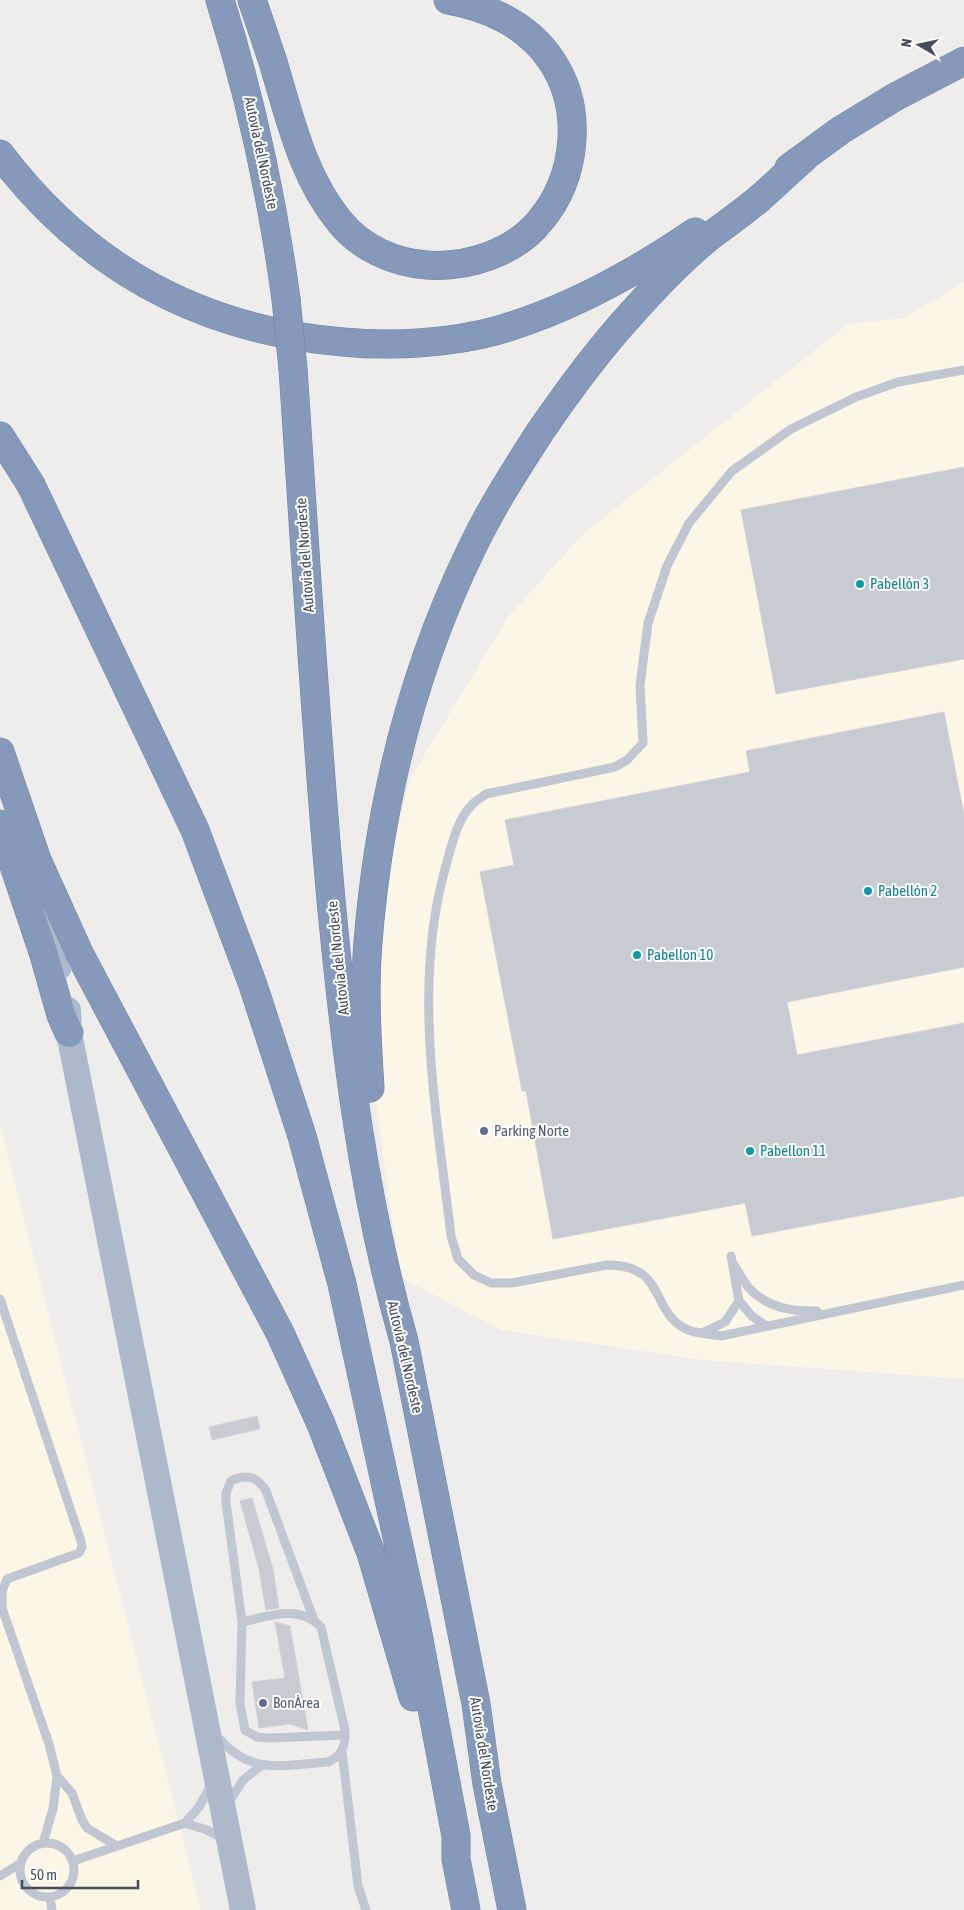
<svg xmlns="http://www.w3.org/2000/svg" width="964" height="1910" font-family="'Asap Condensed',sans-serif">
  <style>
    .commercial { fill: #fbf6e5 }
    .building { fill: #c9cbd2; stroke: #d0d2d8 }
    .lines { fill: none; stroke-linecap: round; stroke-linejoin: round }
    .highway-casing { stroke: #7085a6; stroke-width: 29 }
    .lane { stroke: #c0c7d2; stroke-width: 9 }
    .primary { stroke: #acb9cb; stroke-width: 26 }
    .highway { stroke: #859abb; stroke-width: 28 }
    .highway-bridge-casing { stroke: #7085a6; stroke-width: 29; stroke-linecap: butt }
    .highway-bridge { stroke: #859abb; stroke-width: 28 }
    .culture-dot { fill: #0f9aa8; stroke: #fff; stroke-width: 2 }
    .service-dot { fill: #5c6f8a; stroke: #fff; stroke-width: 2 }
    .labels { text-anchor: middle; stroke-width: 4; stroke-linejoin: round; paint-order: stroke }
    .street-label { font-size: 15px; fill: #454e59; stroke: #fff }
    .culture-label { font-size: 15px; fill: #0d838f; stroke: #fff; text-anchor: start }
    .service-label { font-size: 15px; fill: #4e5e75; stroke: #fff; text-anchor: start }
  </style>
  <rect width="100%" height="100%" fill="#efedec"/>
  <path class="commercial" d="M964 282V1379L702 1360 501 1330 400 1277 360 986 410 779 508 617 584 533 848 324 904 318Z
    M0 1125 201 1910H0Z"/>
  <path class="building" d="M964 467V659L776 694 741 510Z
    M944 712 964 815V967L787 1002 797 1055 964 1023V1196L752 1236 745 1203 553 1239 526 1091H522L480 872 514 865 505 820 750 772 746 751Z
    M257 1416 260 1429 212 1440 209 1427Z
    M252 1498 273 1569 279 1608 266 1610 259 1569 240 1501Z
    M275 1622 290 1626 308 1730 290 1724 259 1728 252 1682 285 1678Z"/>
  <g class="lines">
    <defs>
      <path id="highway" d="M220 0C251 99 272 196 286 299
        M252 0C259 20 266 41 273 62 290 118 302 176 340 222 361 248 395 263 427 265 467 268 514 253 540 221 577 177 584 108 551 60 528 25 488 7 448 0
        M0 154C86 268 202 330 343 342 393 347 452 343 499 330 570 309 635 273 695 232
        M789 168 841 130 895 97 964 61
        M293 369C305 546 315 723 331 900 345 1048 363 1198 404 1341L476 1704 487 1784 512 1910
        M0 436 31 485 195 830 253 985 302 1136 342 1284 417 1629 456 1836V1859L466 1910
        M0 752 37 860 79 953 280 1333 321 1424 371 1553 413 1697
        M0 824 44 955 61 1015 69 1033
        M370 1088C367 1039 364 990 368 942 379 807 412 671 472 548 491 508 516 469 540 432 568 391 598 350 632 313 656 286 681 260 709 237 726 224 744 212 760 198 775 185 789 171 804 158"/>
    </defs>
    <use href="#highway" class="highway-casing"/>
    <path class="lane" d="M964 370 898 382 856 397 791 429 732 471 689 523 667 566 648 623 640 685 643 743 627 760 615 767 486 794C481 798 475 801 471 806 456 821 451 849 445 869 412 988 437 1115 451 1236L458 1259 474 1275 491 1283H512L607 1265C667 1265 649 1310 686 1329 696 1334 710 1334 721 1336L964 1285
      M731 1256 739 1301 752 1316 766 1326
      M732 1262C738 1271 743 1281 749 1288 767 1308 792 1312 817 1311
      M0 1299 81 1541 82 1547 79 1553 7 1579 2 1591V1608L49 1744 57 1776 53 1809 43 1843
      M702 1333 725 1322 739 1301
      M314 1620 266 1491C258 1477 246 1473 231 1481L226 1493V1502L242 1622 240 1703 245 1730 257 1737 269 1738 345 1735
      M217 1736C250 1776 281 1765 328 1762 342 1756 346 1745 345 1730L321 1627C299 1604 269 1616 242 1622
      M342 1751 358 1886 366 1910
      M57 1776 72 1793 82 1820 87 1828 117 1846
      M229 1802 243 1780 262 1765
      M185 1823 207 1830 224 1839
      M20 1870a27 27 0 1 1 54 0a27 27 0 1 1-54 0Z
      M73 1861 185 1823 199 1807 211 1785
      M0 1876 21 1863
      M50 1897 52 1910"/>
    <path class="primary" d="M40 880 59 967
      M68 1010 69 1033 243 1910"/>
    <use href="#highway" class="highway"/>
    <defs>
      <path id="highway-bridge" d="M286 299 293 369"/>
    </defs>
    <use href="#highway-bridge" class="highway-bridge-casing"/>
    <use href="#highway-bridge" class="highway-bridge"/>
  </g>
  <g class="culture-dot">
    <circle cx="860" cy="584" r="5"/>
    <circle cx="868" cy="891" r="5"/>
    <circle cx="637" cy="955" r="5"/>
    <circle cx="750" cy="1151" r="5"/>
  </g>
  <g class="service-dot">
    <circle cx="484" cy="1131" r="5"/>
    <circle cx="263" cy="1703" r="5"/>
  </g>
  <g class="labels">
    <g class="street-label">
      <text transform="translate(261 153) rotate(78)" y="5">Autovía del Nordeste</text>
      <text transform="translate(305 555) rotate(-94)" y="5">Autovía del Nordeste</text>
      <text transform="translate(338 958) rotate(-96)" y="5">Autovía del Nordeste</text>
      <text transform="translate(405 1357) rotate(77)" y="5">Autovía del Nordeste</text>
      <text transform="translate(484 1754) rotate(81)" y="5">Autovía del Nordeste</text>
    </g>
    <g class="culture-label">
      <text x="870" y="589">Pabellón 3</text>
      <text x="878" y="896">Pabellón 2</text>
      <text x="647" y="960">Pabellon 10</text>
      <text x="760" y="1156">Pabellon 11</text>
    </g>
    <g class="service-label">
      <text x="494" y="1136">Parking Norte</text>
      <text x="273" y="1708">BonÀrea</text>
    </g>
  </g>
  <g transform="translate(919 45) rotate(279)" stroke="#ffffff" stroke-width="4" paint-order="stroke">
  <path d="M0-4L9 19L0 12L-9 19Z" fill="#454e59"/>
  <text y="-8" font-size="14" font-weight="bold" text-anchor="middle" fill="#454e59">N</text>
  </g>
  <path d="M22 1880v8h116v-8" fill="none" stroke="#454e59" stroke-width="2.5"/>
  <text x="30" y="1880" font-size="15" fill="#454e59" stroke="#ffffff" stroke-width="4" paint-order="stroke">50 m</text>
</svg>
